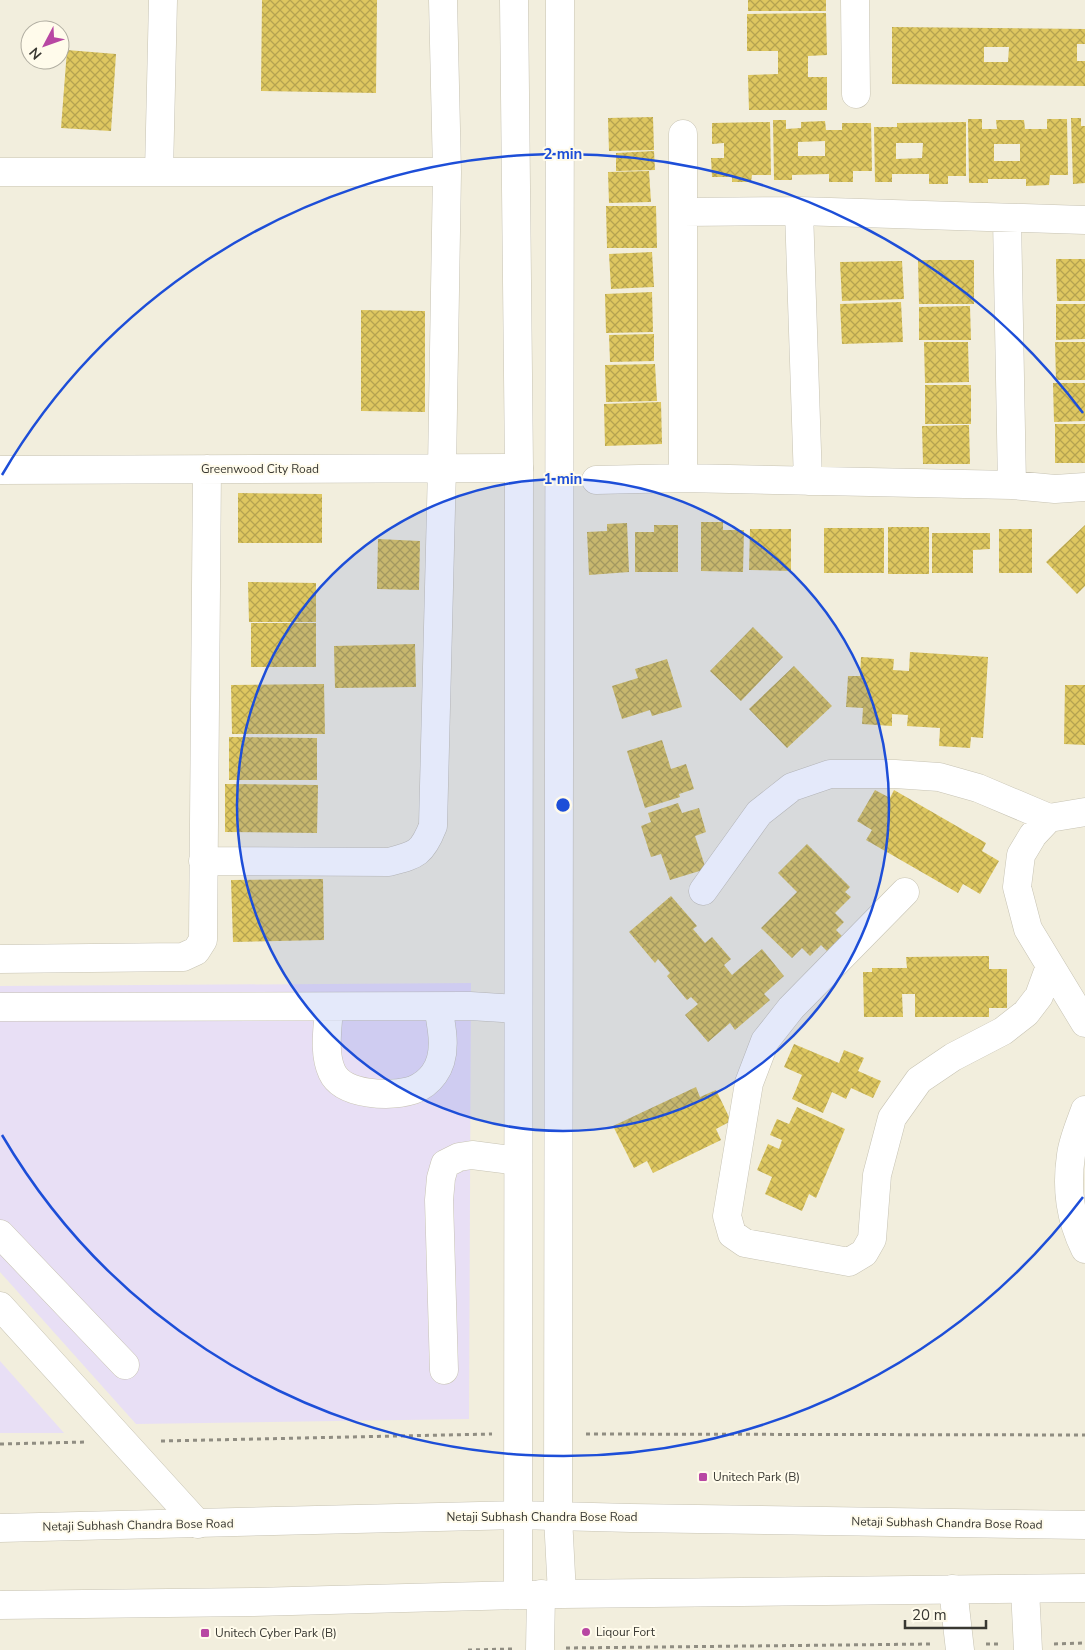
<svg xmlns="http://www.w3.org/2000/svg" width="1085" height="1650" font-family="'Nunito Sans',sans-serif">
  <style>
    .commercial { fill: #e8dff5 }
    .building { fill: url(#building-cross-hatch); fill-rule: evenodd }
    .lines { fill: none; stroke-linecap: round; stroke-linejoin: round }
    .minor-casing { stroke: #c7c3b3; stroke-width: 29 }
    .major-casing { stroke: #c7c3b3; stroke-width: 29 }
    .path { stroke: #908d82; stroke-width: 3; stroke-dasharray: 4 4; stroke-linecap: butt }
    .minor { stroke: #fff; stroke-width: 28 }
    .major { stroke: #fff; stroke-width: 28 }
    .ring { fill: none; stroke: #1d4ed8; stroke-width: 2.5 }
    .poi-dot { fill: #b847a3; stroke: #fffbeb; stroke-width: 2 }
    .labels { text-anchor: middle; stroke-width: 4; stroke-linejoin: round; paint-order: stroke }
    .street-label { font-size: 12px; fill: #393832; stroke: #fffbeb }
    .poi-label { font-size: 12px; fill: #393832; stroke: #fffbeb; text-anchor: start }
    .centre { fill: #1d4ed8; stroke: #fffbeb; stroke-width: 2.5 }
    .ring-label { font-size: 15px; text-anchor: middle; font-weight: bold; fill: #1d4ed8; stroke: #fffbeb; stroke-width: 4; stroke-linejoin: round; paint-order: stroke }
  </style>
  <defs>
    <pattern id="building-cross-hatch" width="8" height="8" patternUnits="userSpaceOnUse" patternTransform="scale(1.25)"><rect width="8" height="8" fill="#dec760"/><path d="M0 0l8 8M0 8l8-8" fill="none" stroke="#b5a350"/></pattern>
  </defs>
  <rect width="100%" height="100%" fill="#f2eedd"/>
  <path class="commercial" d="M471 983 469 1419 136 1424 0 1272V986Z
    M0 1361 64 1433H0Z"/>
  <path class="building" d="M262 0H377L376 93 261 91Z
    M748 0H826V11H748Z
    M826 13 827 55 808 56V77H827V110H749L748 75 778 74V51H747V14Z
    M892 27 1085 29V44H1077V61H1085V86L892 84ZM984 47H1009L1008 62H984Z
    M67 50 116 54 111 131 61 128Z
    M653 117 654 150 609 151 608 118Z
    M1071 118H1081V126H1085V183L1073 184Z
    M968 119H982V129H997L996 120H1024L1025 129H1047V119H1067L1068 175H1050L1049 185 1026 186V179H988V183H969ZM994 144H1020V161H994Z
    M773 120H786V129L801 128V122L825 121 826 130H842V123H871L872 171H853V182H829V174L792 175V180H774ZM825 141V156H798V142Z
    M770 122 771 175H752L751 182H732V177H712L711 158H724V143L712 144V123Z
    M966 122V176H948V184H929V174H892V182H875L874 127H897V123ZM896 143H923L922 158 896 159Z
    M654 151 655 170 616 171V153Z
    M649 171 651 202 609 203 608 172Z
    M606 206H656L657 248H607Z
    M652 252 654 287 611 289 609 254Z
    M1056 259H1085V301H1057Z
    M918 260H974V304H919Z
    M902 261 904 299 842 301 840 262Z
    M652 292 653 332 606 333 605 294Z
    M901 302 903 342 842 344 840 304Z
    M1056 304H1085V339L1056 340Z
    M970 306 971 340H919V307Z
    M361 310 425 311V412L361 411Z
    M654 334V361L610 362 609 335Z
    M924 342H968L969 382 925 383Z
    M1055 342H1085V380H1056Z
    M655 364 657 401 606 402 605 365Z
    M1053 383H1085V421L1054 422Z
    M925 385H971V424H925Z
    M661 402 662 444 605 446 604 404Z
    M1055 424H1085V463H1055Z
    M969 425 970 464H923L922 426Z
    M238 493 322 494V543H238Z
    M701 522H723V530H744L743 572 701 571Z
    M627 523 629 572 589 575 587 532 607 531V524Z
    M654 525H678V572H635V532H654Z
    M1085 525V586L1077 594 1046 562Z
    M888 527H929V574H888Z
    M824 528H884V573H824Z
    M750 529H791V571L749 570Z
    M999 529H1032V573H999Z
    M932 533H990V549L973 550V573H932Z
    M378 539 420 541 419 590 377 589Z
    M248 582 316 583V622H249Z
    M251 623H316V667H251Z
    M753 627 783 657 741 701 710 671Z
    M415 644 416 687 335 688 334 646Z
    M910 652 988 657 983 738 971 737 970 748 939 746 940 728 907 726 908 715 892 714V726L862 724 863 708 846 707 848 676H860L861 657 894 659 893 670 909 671Z
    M667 659 682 707 652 716 650 710 622 719 612 686 638 678 635 669Z
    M794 666 832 706 787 748 749 709Z
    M324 684 325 734H232L231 685Z
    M1065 685H1085V745L1064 744Z
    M229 737 317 738V780H229Z
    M662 740 671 769 686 764 694 789 679 794 680 797 645 808 627 751Z
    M225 784 318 785 317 833 225 832Z
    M875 790 890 798 894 790 986 843 982 851 999 861 980 894 963 884 958 893 866 840 872 830 857 821Z
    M678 803 682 813 699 808 706 832 695 836 706 869 670 880 661 854 651 857 641 826 651 822 648 813Z
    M807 844 850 887 845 892 851 897 835 913 844 922 836 930 843 937 828 952 821 945 810 956 802 948 792 958 761 928 797 892 778 873Z
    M323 879 324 940 233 942 231 880Z
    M671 896 697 926 693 929 705 943 712 937 731 959 724 965 732 975 762 949 784 976 764 994 770 1000 735 1030 730 1023 708 1042 685 1015 698 1004 691 997 687 1000 667 976 670 973 658 959 655 963 629 932Z
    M989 956V969H1007V1008H989V1017H915V994H902L903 1017H864L863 972H872V968H907L906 957Z
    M794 1044 839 1063 844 1050 864 1058 858 1071 881 1081 873 1098 851 1088 846 1099 832 1092 823 1113 792 1099 802 1075 784 1067Z
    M696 1087 700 1097 716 1090 731 1121 716 1129 721 1140 653 1173 647 1161 634 1168 613 1126Z
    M797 1107 845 1129 816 1198 809 1194 802 1211 765 1194 772 1177 757 1170 768 1144 779 1149 782 1140 770 1135 777 1119 789 1124Z"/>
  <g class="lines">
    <defs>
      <path id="minor" d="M855 0 856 94
        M0 172H447
        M159 172 163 0
        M799 211 808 481
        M683 212 799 211 1085 220
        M1007 218 1012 485
        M0 470 519 468
        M683 478V134
        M596 480 683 478 1012 485 1055 489 1085 487
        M1049 818 1033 835 1021 855 1017 887 1028 929 1085 1023
        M203 861 389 862C416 855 422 854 433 826L442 468 447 172 443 0
        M703 891 759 813 792 787 830 774H895L939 777 978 788 1049 818 1085 812
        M905 892 791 1008 765 1041 749 1083 727 1216 732 1234 745 1243 849 1262 864 1253 872 1239 877 1175 892 1118 919 1080 953 1057 1003 1031 1026 1013 1039 996 1050 966
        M0 959 183 957 196 951 203 940 207 469
        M0 1007 470 1006 518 1009
        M329 1007C328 1027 323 1053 332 1072 343 1096 391 1097 413 1090 421 1087 429 1081 434 1074 448 1055 442 1028 438 1007
        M1085 1110C1080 1124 1073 1140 1071 1155 1066 1189 1070 1218 1085 1249
        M0 1234 125 1365
        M0 1306 198 1524
        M444 1370 439 1200 441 1178 445 1164 459 1157 472 1155 518 1161
        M953 1589 960 1650
        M1025 1589 1028 1650
        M540 1650 541 1594"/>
      <path id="major" d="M514 0 519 468 518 1595
        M560 0 558 1517 562 1594
        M0 1528 517 1515 631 1518 1085 1525
        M0 1605 252 1602 562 1594 1085 1588"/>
    </defs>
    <use href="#minor" class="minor-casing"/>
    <use href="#major" class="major-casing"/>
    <path class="path" d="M586 1434 1085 1435
      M161 1441 492 1434
      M0 1444 87 1442
      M986 1644H1000
      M1054 1644 1085 1643
      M566 1648 932 1644
      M468 1650 512 1649"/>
    <use href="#minor" class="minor"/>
    <use href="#major" class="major"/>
  </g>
  <circle cx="563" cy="805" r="326" fill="#1d4ed8" fill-opacity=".12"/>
  <g class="ring">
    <circle cx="563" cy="805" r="326"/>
    <path d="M1083 1197A651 651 0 0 1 2 1135M2 475A651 651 0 0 1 1083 413"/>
  </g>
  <g class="poi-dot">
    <rect x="698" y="1472" width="10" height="10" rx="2.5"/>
    <circle cx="586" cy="1632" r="5"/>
    <rect x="200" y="1628" width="10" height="10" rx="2.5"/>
  </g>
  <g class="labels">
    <g class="street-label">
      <text x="260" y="473">Greenwood City Road</text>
      <text x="542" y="1521">Netaji Subhash Chandra Bose Road</text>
      <text transform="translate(947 1523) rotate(1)" y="4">Netaji Subhash Chandra Bose Road</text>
      <text transform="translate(138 1525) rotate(-1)" y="4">Netaji Subhash Chandra Bose Road</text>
    </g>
    <g class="poi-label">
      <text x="713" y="1481">Unitech Park (B)</text>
      <text x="596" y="1636">Liqour Fort</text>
      <text x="215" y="1637">Unitech Cyber Park (B)</text>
    </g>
  </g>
  <circle cx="563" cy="805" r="8" class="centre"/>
  <g class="ring-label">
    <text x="563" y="159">2 min</text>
    <text x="563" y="484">1 min</text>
  </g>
  <g transform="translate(45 45) rotate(229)"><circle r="24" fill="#fffbeb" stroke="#b0ada1"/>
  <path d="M0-4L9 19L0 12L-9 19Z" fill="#b847a3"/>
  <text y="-8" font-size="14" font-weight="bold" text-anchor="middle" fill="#393832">N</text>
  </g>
  <path d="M905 1620v8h81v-8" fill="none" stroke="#393832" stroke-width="2.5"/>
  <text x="912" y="1620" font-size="15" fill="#393832" stroke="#fffbeb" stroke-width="4" paint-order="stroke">20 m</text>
</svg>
